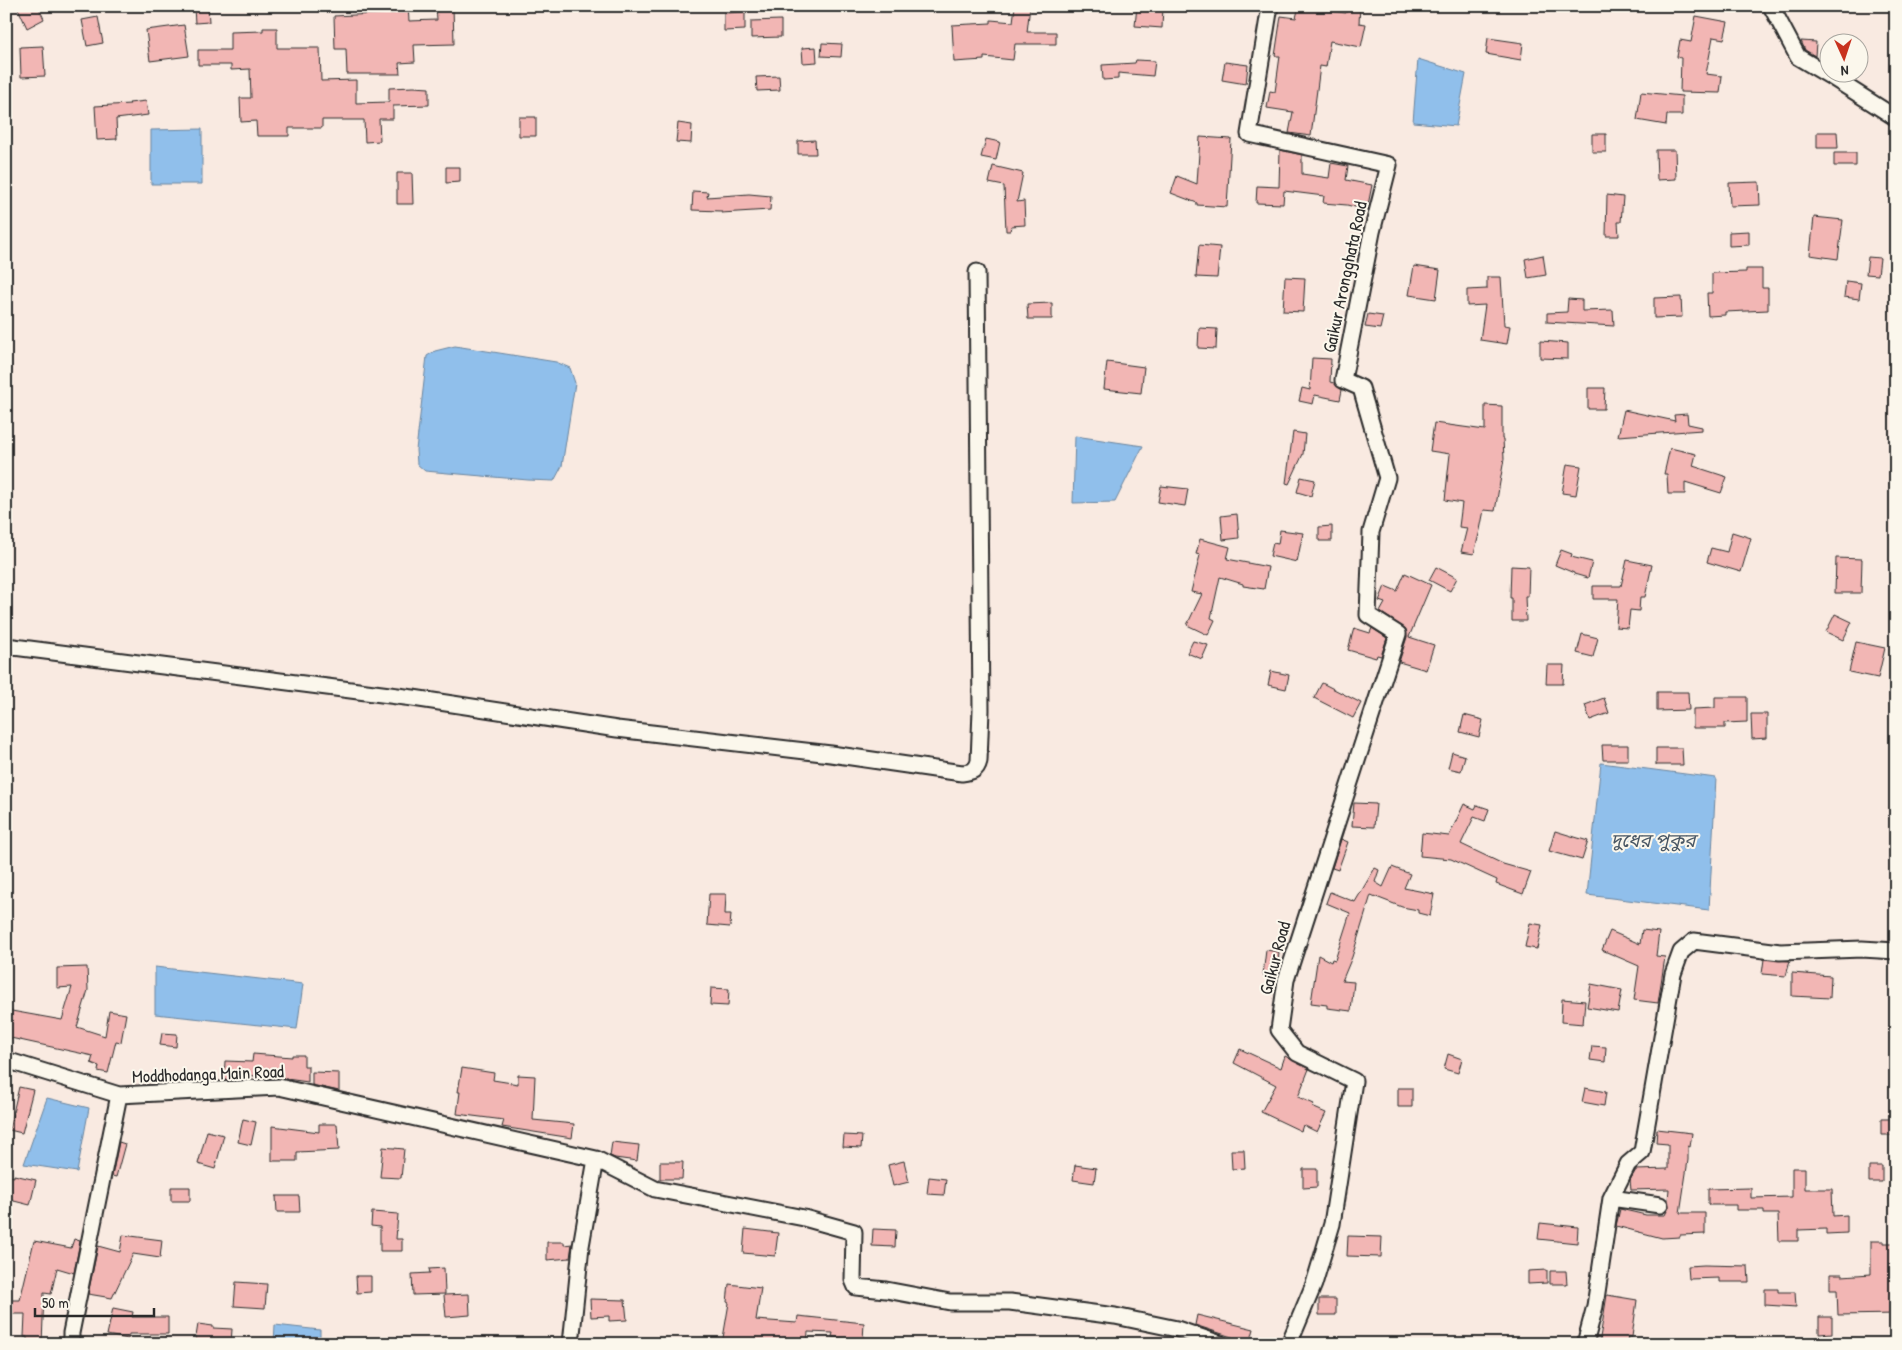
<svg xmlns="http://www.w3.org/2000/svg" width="1902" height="1350" font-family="'Patrick Hand','Noto Sans Bengali',sans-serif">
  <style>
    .water { fill: #90bfeb; stroke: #68849e }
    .building { fill: #f2b6b4; stroke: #2b2b2b }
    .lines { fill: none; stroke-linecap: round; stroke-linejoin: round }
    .minor-casing { stroke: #2b2b2b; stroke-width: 19 }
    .minor { stroke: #fbf7ec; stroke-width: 15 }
    .labels { text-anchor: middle; stroke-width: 4; stroke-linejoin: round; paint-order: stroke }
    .street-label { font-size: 18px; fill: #2b2b2b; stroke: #fbf7ec }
    .water-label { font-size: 19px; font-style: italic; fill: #495765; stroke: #fbf7ec }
  </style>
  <rect width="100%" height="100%" fill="#f9eae1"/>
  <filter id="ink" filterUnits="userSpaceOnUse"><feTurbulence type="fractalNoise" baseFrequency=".02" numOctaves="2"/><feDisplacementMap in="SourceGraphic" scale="10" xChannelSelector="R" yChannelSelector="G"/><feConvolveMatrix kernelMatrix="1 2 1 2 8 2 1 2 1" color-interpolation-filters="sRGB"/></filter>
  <g filter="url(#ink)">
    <path class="water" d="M1418 59 1466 74 1456 126 1413 122Z
      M202 129V184H151V130Z
      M455 346 556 362 570 368 575 383 562 466 554 481 528 480 425 471 417 464 416 450 427 356 435 351Z
      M1075 436 1143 446 1115 502 1073 503Z
      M1601 763 1716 778 1709 910 1587 895Z
      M155 967 303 984 297 1029 155 1014Z
      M47 1098 89 1108 77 1172 24 1164Z
      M275 1325 320 1330V1344H274Z"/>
    <path class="building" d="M17 6H38L44 19 27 28Z
      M395 6H408L409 21 437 20 436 6H453L454 44 414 45 415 62 399 63 400 74H347L346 49H335L334 16 395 13Z
      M1015 6H1030L1027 32H1056V44H1015L1013 60 984 57V60L954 62 952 25 991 23V20L1013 22Z
      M1137 6H1163L1162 28 1135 26Z
      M1299 6H1322L1321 10 1346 13 1347 6H1360L1359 23 1366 24 1361 47 1330 41 1326 67 1320 66 1311 136 1289 133 1293 112 1267 108 1270 91 1275 92 1280 56H1275L1281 16 1296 18Z
      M208 7 209 22 195 23 194 8Z
      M745 12V30L724 31V13Z
      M1696 16 1728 22 1724 39 1713 37 1706 74 1722 76 1720 93 1680 92 1681 58 1677 57 1680 40 1691 42Z
      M98 17 103 43 87 46 82 20Z
      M781 20V37L751 38V21Z
      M184 25 189 56 150 61 146 30Z
      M263 28H277V48H320L321 81 356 80V103L389 102V88L414 87 429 88V105L393 106V119H379L380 141 365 142 364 120H322V128H289V136H257L256 121 241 122 240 98H251L250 69 231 70V65H198V50H230V32L263 31Z
      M1488 38 1523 43 1521 60 1486 54Z
      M1801 41 1816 42 1815 56 1805 50Z
      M822 43 842 44 841 57 821 56Z
      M43 46 45 76 21 77 20 47Z
      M816 47 817 62 803 63 802 48Z
      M1136 60 1155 61 1153 76 1118 73V79L1103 80 1102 65 1135 63Z
      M1225 62 1248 65 1246 84 1222 80Z
      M779 76 780 90 757 91 756 77Z
      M1641 92 1682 96V115H1667L1666 125 1637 120Z
      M146 101 148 115 116 119 117 139 97 140 95 106 130 104 129 103Z
      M519 117H536V136H519Z
      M678 123 692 125 691 143 676 142Z
      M1817 132H1837L1838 148H1817Z
      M1592 134H1606V152H1592Z
      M1200 137 1231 139 1227 207 1197 205V203L1171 193 1177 176 1197 184Z
      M986 139 1000 142 996 160 981 157Z
      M815 140 816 154H798V141Z
      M1280 150 1302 155V174L1329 178 1331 163 1348 166 1346 180 1372 185 1367 210 1347 205 1323 203 1324 196 1284 191 1283 204 1256 203 1257 186 1279 187Z
      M1656 150H1675L1676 179 1657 180Z
      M1834 153H1856V166H1834Z
      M993 166 1023 173 1017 202 1024 201 1025 225 1011 226 1010 231H1006L1004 186 989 183Z
      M446 167H460V182L446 183Z
      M397 173H412L413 204H397Z
      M1759 182 1760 205 1730 206 1729 183Z
      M693 191 708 192 707 197 749 194 771 196 770 210 721 213V211L692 210Z
      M1607 195 1623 197 1621 222H1618L1619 236H1606Z
      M1814 217 1843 220 1838 259 1810 255Z
      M1749 231V245L1729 246V232Z
      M1199 245 1220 247 1217 278 1196 277Z
      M1543 255 1546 275 1528 278 1525 259Z
      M1868 257 1880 258 1878 275 1866 274Z
      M1414 266 1440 270 1436 299 1409 295Z
      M1746 269H1762V288H1768V310L1725 312V315L1708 316 1707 293H1712V273L1746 272Z
      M1285 277 1305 278 1303 312 1283 311Z
      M1487 277H1501L1504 325 1510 326 1507 344 1480 340 1485 305 1467 306V290L1487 289Z
      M1846 281 1861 283 1859 299 1844 297Z
      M1681 297 1682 317 1654 318V298Z
      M1568 299 1582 300V311L1613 310 1614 326 1547 322V313L1567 312Z
      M1052 303V319H1028L1027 304Z
      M1368 314 1383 316 1380 329 1365 327Z
      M1199 328 1217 329 1216 349 1198 348Z
      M1540 341 1568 343V359L1540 358Z
      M1312 358 1331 359 1330 382 1334 383 1342 390 1340 400 1315 395 1313 404 1299 401 1302 388 1310 390Z
      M1107 362 1144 367 1141 393 1104 389Z
      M1588 388H1605L1604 409H1588Z
      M1485 405 1502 406V439H1503L1504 459 1495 511 1484 510 1480 530 1474 554 1461 552 1467 528 1459 527 1462 503 1445 500 1450 454 1430 451 1434 423 1485 430Z
      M1624 410 1675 421 1674 415 1687 414 1688 424 1702 427V430L1618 436Z
      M1293 432 1305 434 1303 454 1289 484 1286 483Z
      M1670 448 1696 454 1693 466 1727 477 1721 493 1685 482V494H1668L1667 474H1664Z
      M1567 464 1581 466 1576 495 1562 493Z
      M1301 477 1315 480 1311 496 1297 492Z
      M1161 486 1188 489 1185 506 1158 502Z
      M1237 514 1239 538 1223 540 1221 516Z
      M1332 526V541H1319V527Z
      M1280 530 1303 533 1297 562 1270 556 1273 543 1278 544Z
      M1732 532 1751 538 1741 572 1707 562 1711 548 1727 552Z
      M1200 539 1230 547 1227 559 1268 567 1264 589 1243 586V584L1220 577 1211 618 1215 620 1208 635 1187 625 1202 594 1191 592 1200 555 1196 554Z
      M1561 550 1572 554 1571 557 1592 562 1588 578 1574 574V573L1555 565Z
      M1836 558 1862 559 1861 593H1835Z
      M1627 560 1652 565 1645 597H1640L1639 611 1630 610 1628 628 1616 627 1618 599H1593V586H1621Z
      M1511 566 1529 567 1528 596H1525L1526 621H1512V598H1510Z
      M1436 567 1457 578 1450 591 1429 580Z
      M1405 573 1431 585 1409 637 1434 645 1426 670 1399 662 1407 637 1406 629 1380 612 1385 603 1379 601 1385 586 1397 591Z
      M1835 614 1852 622 1843 640 1826 632Z
      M1354 628 1370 633 1372 628 1387 638 1381 656 1377 655 1376 658 1348 650Z
      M1582 634 1598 638 1593 657 1577 653Z
      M1193 641 1208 645 1202 659 1187 653Z
      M1856 642 1885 648 1878 678 1849 672Z
      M1547 665H1564L1563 684H1546Z
      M1271 671 1289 675 1286 689 1268 685Z
      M1322 683 1361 703 1353 718 1314 698Z
      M1657 692H1688L1689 710 1657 711Z
      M1715 697H1747V722L1725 723V728H1693V709L1715 708Z
      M1604 698 1609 713 1590 720 1585 705Z
      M1751 714H1767V738L1752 739Z
      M1464 715 1483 720 1479 737 1460 732Z
      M1602 745H1628V760H1603Z
      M1656 748H1682L1683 765H1656Z
      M1452 752 1465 756 1461 771 1448 768Z
      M1354 803 1376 804 1374 827 1352 826Z
      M1464 804 1475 809 1477 805 1489 809 1485 821 1474 817 1461 844 1503 864 1531 872 1523 894 1496 884 1497 880 1451 859 1420 856 1422 833 1449 836Z
      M1555 831 1588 841 1582 860 1549 851Z
      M1341 839 1348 842 1338 870 1332 868Z
      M1392 867 1410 874 1404 888 1434 894 1430 916 1418 913V910L1402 907 1371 895 1352 957 1342 981 1354 982 1351 1011 1327 1008V1005L1311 1003 1318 955 1331 962 1332 959 1335 960 1350 913 1326 903 1330 892 1355 902 1375 868 1379 870 1375 882 1383 887Z
      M709 894H726L725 914H731L730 927 707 925Z
      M1530 923 1542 925 1537 949 1525 947Z
      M1642 930 1659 932 1656 956 1665 957 1658 1003 1634 1000 1639 966 1602 950 1610 931 1640 944Z
      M1266 950 1279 952 1277 976 1263 975Z
      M1764 959 1790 961 1786 976 1762 974Z
      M87 967 88 990 77 1027 105 1036 109 1011 126 1014 121 1042 116 1041 108 1073 98 1071 99 1066 91 1063 93 1056 6 1037V1010L62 1020 72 987 57 988V968Z
      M1792 973 1831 976 1830 998 1792 996Z
      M1591 984 1622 990 1618 1012 1587 1007Z
      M711 988 729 989 728 1006 710 1005Z
      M1562 999 1585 1001 1583 1024 1561 1022Z
      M162 1033 177 1034 176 1047 160 1045Z
      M1592 1046 1606 1047 1605 1062 1590 1060Z
      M1240 1049 1281 1068 1285 1056 1309 1069 1298 1097 1314 1104 1312 1107 1326 1113 1317 1132 1303 1125 1301 1131 1261 1112 1276 1085 1234 1063Z
      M253 1054 292 1057V1055H304V1066H308V1082L272 1077V1074L267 1073 266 1077 244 1075V1079L224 1080 225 1061 252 1062Z
      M1448 1054 1462 1059 1458 1073 1444 1069Z
      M462 1068 494 1073 493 1080 518 1084V1075L535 1076 533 1120 574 1124 572 1138 502 1127 504 1120 457 1114 460 1092H458Z
      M312 1072 339 1073V1091L312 1085Z
      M19 1087 33 1090 22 1133 9 1130Z
      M1398 1088H1412V1107H1398Z
      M1585 1088 1606 1092 1604 1106 1582 1102Z
      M243 1119 256 1122 251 1145 238 1142Z
      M1881 1119H1894V1135H1881Z
      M319 1124H337L339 1150 297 1152V1161H272V1126L319 1132Z
      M1657 1129 1692 1133 1690 1147 1688 1146V1160L1680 1213H1705V1234L1680 1235V1237L1662 1238 1616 1226 1620 1209 1646 1215H1665L1669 1207 1668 1200 1669 1189 1631 1190 1630 1180 1636 1170 1668 1169V1144L1656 1143Z
      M207 1131 224 1135 215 1169 198 1164Z
      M844 1135 862 1136 861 1148 843 1147Z
      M119 1142 125 1144 116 1177 112 1176Z
      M612 1142 639 1145 637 1161 615 1158 610 1156Z
      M383 1147 404 1149 401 1178 380 1177Z
      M1231 1150H1244L1245 1168 1232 1169Z
      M904 1161 909 1182 893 1186 888 1165Z
      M660 1162H683L682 1179H660Z
      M1075 1165 1096 1168 1094 1183 1073 1180Z
      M1869 1166H1882V1182H1869Z
      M1792 1168H1805V1189H1832L1833 1216 1847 1215V1233L1826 1234V1229L1798 1230V1241H1779L1778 1214H1764V1210H1736V1205H1708V1189L1751 1188V1198L1792 1197Z
      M1303 1169H1317V1187L1303 1188Z
      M6 1175 14 1177V1175L36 1180 30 1205 6 1199Z
      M929 1177 946 1179 944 1195 927 1194Z
      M171 1187H190V1201H171Z
      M276 1196H299L300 1212H277Z
      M372 1212 398 1214 396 1239H402V1251H380V1227L371 1226Z
      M1540 1223 1578 1227 1577 1243 1538 1239Z
      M745 1229 778 1233 775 1256 743 1253Z
      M873 1229 896 1230 895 1247 872 1246Z
      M123 1235 162 1240 160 1258 133 1254 112 1298 88 1294 98 1246 120 1252Z
      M1348 1236 1382 1237 1381 1257 1347 1256Z
      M74 1239 80 1241 74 1273 57 1268 51 1294 44 1293 42 1344H27V1337H24L25 1314H10V1300H20L34 1241 71 1248Z
      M1871 1241H1884V1243H1896V1314L1838 1315 1837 1290H1830V1274H1842V1276L1871 1274Z
      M547 1242H564V1245L572 1244 570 1258 547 1260Z
      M1704 1265 1748 1266 1749 1282H1719V1278L1689 1279 1688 1266Z
      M444 1268 445 1294 413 1295 412 1274 430 1273 429 1269Z
      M1547 1270V1283L1528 1284V1271Z
      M1550 1271H1566L1567 1284H1550Z
      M356 1276H371V1292L357 1293Z
      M236 1282 267 1284 265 1308 234 1306Z
      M729 1284 761 1288 756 1320 797 1323 798 1316 864 1323 863 1340 832 1337 833 1333 808 1332 807 1344H722L729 1303 727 1302Z
      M1765 1289H1778V1292H1795L1796 1307 1765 1305Z
      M469 1294 470 1315 446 1317 444 1295Z
      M1607 1295 1637 1300 1632 1337 1628 1336 1627 1344H1599Z
      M590 1299 625 1300 627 1320 609 1321V1316L591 1317Z
      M1319 1299H1336V1315H1319Z
      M113 1308 133 1312 132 1317H168V1334H129L128 1339 107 1335Z
      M1197 1315 1254 1329 1250 1343 1195 1325Z
      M1819 1317H1832V1333L1819 1334Z
      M198 1324 213 1326V1328L232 1329 231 1344 195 1343Z"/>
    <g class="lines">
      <defs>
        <path id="minor" d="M1270 6 1249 134 1389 165 1372 232 1343 380 1361 388 1387 478 1371 532 1368 615 1398 634 1286 980 1279 1030 1297 1053 1354 1081 1332 1224 1314 1284 1289 1344
          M1771 6 1798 57 1830 76 1896 118
          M6 646 413 698 617 729 831 754 962 773C972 772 977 770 979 761L981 710 977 272
          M6 1060 119 1095 279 1087 596 1159 581 1246 571 1344
          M596 1159 655 1189 804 1218 854 1232 853 1280 856 1287 886 1290 950 1302H1010L1115 1316 1177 1329 1221 1344
          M1611 1198 1660 1205
          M71 1344V1333L119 1095
          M1585 1344 1595 1306 1611 1198 1628 1164 1642 1152 1673 974 1681 952 1694 941 1780 952 1862 949 1896 951"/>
      </defs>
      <use href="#minor" class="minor-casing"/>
      <use href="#minor" class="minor"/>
    </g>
  </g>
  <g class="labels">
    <g class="street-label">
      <text transform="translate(1345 277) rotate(-78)" y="6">Gaikur Arongghata Road</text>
      <text transform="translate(1275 958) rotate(-75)" y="6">Gaikur Road</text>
      <text transform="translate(208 1074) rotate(-2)" y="6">Moddhodanga Main Road</text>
    </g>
    <g class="water-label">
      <text x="1653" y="847">দুধের পুকুর</text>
    </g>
  </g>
  <rect width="1902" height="1350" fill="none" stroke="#fbf7ec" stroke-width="25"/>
  <rect x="12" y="12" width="1877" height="1325" fill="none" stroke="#2b2b2b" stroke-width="2" filter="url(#ink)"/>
  <g transform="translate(1844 58) rotate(177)"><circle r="24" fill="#fbf7ec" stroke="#a8a59f"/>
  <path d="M0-4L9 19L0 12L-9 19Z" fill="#c8321e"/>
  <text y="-8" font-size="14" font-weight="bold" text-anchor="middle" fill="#2b2b2b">N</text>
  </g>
  <path d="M35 1308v8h119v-8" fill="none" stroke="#2b2b2b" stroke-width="2.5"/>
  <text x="42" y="1308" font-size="15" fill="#2b2b2b" stroke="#fbf7ec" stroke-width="4" paint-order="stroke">50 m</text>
</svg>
